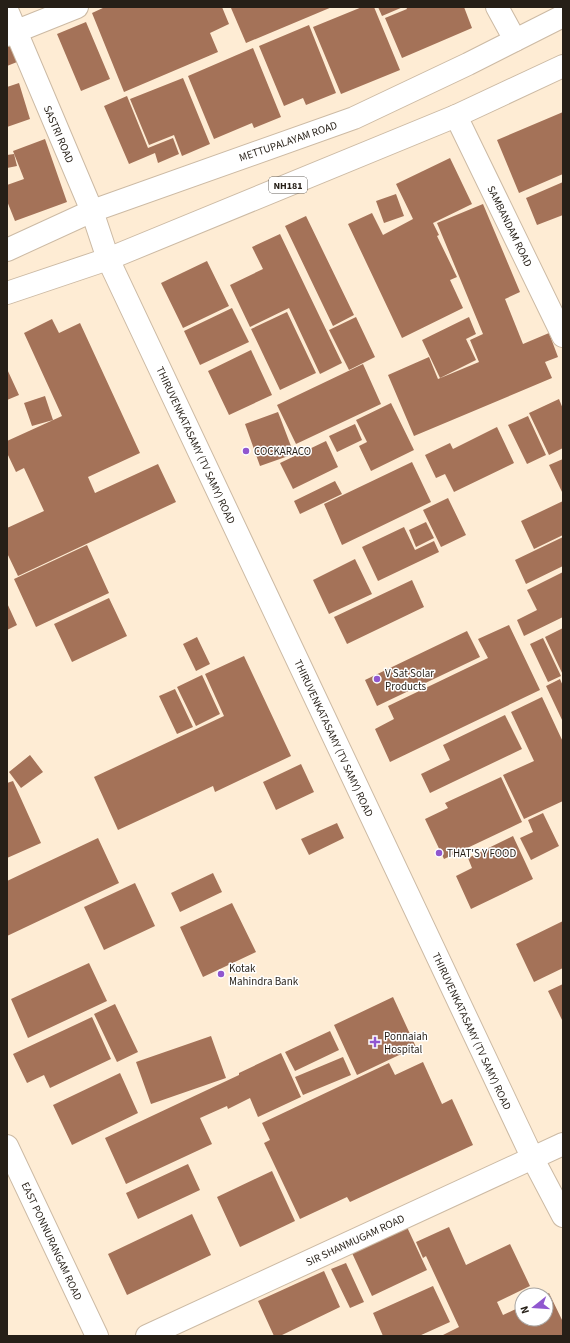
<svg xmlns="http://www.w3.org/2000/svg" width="570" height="1343" font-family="'Source Sans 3',sans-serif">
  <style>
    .building { fill: #a47258 }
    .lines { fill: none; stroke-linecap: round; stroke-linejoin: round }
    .minor-casing { stroke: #ccbaa4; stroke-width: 24 }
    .secondary-casing { stroke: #ccbaa4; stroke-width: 24 }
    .trunk-casing { stroke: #ccbaa4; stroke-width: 24 }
    .minor { stroke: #fff; stroke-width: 22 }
    .secondary { stroke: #fff; stroke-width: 22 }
    .trunk { stroke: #fff; stroke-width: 22 }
    .poi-dot { fill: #9057cf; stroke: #fff; stroke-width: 1.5 }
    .labels { text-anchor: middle; stroke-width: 3; stroke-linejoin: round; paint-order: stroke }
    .shield { fill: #fff; stroke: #67625d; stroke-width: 1 }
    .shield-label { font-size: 10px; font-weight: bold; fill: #261f17 }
    .street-label { font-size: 11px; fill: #261f17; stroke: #fff }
    .poi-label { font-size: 11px; fill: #261f17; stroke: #fff; text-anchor: start }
  </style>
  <rect width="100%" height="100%" fill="#feecd4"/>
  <path class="building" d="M105 7H222L229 24 210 33 218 52 124 92 92 13Z
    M234 7H332L246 43 231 8Z
    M362 7H374L400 70 341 94 313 27Z
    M378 7H403L382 16Z
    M406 7H464L472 28 402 58 385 18 407 9Z
    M86 22 110 79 81 91 57 34Z
    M309 25 336 93 306 105 303 98 284 106 259 46Z
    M10 42 17 62 7 66V43Z
    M253 48 281 117 254 128 252 123 214 139 188 76Z
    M183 78 210 144 182 156 174 135 149 145 130 99Z
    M19 83 30 119 7 127V109L8 108 7 87Z
    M127 96 148 148 173 138 179 154 158 163 155 153 129 164 104 106Z
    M563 112V174L519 193 497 140Z
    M45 139 67 202 15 221 7 201V185L24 179 13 151Z
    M14 154 17 166 7 168V155Z
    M450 158 472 204 433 223 439 235 437 236 457 277 450 280 463 308 402 338 348 224 372 213 383 235 413 219 396 184Z
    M563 182V215L537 225 526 198Z
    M396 194 404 216 384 223 376 201Z
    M483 204 520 292 505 299 523 344 549 333 558 357 545 362 552 378 414 436 388 375 429 357 438 379 479 362 470 340 483 334 437 223Z
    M306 216 354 315 333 326 285 226Z
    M280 234 342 363 320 374 289 308 250 327 230 285 263 269 252 247Z
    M207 261 229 306 183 328 161 283Z
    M232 308 249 342 200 365 184 331Z
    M287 312 316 373 280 390 251 329Z
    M356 317 375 357 349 370 329 330Z
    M469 317 476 334 466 339 476 360 440 378 422 340Z
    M52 319 59 333 80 323 140 453 88 477 95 493 158 464 176 502 18 576 7 553V528L44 511 24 468 16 472 7 453V441L62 416 24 333Z
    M251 350 272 395 229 415 208 371Z
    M363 364 381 404 296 444 277 405Z
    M7 369 19 395 7 400Z
    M45 396 53 420 32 426 24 403Z
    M559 399 563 409V448L549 455 529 413Z
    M391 403 414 450 371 471 359 446 367 442 356 420Z
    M278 412 294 454 260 466 245 424Z
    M528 416 546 455 527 464 508 425Z
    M355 424 362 440 337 452 329 436Z
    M497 427 514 463 454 492 445 474 436 478 425 455 450 443 453 449Z
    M326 441 338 467 293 489 280 463Z
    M563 459V494L549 465Z
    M412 462 431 502 342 545 324 504Z
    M335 481 342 494 300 514 294 501Z
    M448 498 466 535 441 547 423 510Z
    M563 501V535L534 549 521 521Z
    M426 522 434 538 416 547 409 530Z
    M404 527 415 550 434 541 439 552 378 581 362 547Z
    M563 537V566L526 584 515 560Z
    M87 545 109 593 36 627 14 579Z
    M355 559 372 594 329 614 313 580Z
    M563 572V617L524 636 517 620 537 610 527 590Z
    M412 580 424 607 347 644 334 617Z
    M109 598 127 636 72 662 54 624Z
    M7 603 17 625 7 630Z
    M509 625 540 690 390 762 375 729 394 719 388 706 488 658 478 639Z
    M563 628V675L545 637Z
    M467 631 480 657 377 706 365 680Z
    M197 637 210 664 196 671 183 644Z
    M543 638 561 676 548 682 530 644Z
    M244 656 291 756 215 792 213 786 118 830 94 777 224 716 205 674Z
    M202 675 220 714 196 726 177 687Z
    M560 679 563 686V722L546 686Z
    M175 689 193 727 177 734 159 696Z
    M542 697 563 742V801L524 819 503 775 534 761 511 712Z
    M505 715 522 749 430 793 421 774 450 760 443 745Z
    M30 755 43 772 21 788 9 772Z
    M301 764 314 792 276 810 263 782Z
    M501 777 522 822 444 859 425 819 448 808 445 803Z
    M13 781 41 843 7 858V783Z
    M543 813 559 846 531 860 520 838 533 832 528 820Z
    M337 823 344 838 309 855 301 839Z
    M513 836 533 879 471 909 456 876 472 868 468 858Z
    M98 838 119 883 7 936V881Z
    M213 873 222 892 180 912 171 893Z
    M135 883 155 926 104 950 84 907Z
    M232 903 256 952 203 977 180 927Z
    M563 921V968L534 982 516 944Z
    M89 963 107 1001 28 1038 11 999Z
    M563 984V1022L548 991Z
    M393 997 416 1047 357 1075 334 1025Z
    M115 1004 138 1052 117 1062 94 1014Z
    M92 1017 111 1059 50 1088 44 1075 27 1083 13 1054Z
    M330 1031 339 1050 295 1071 285 1052Z
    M211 1036 226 1078 151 1104 136 1062Z
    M281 1053 301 1097 258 1117 250 1098 228 1109 227 1106 200 1118 212 1144 126 1184 105 1138 239 1075V1073Z
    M343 1057 351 1075 303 1095 295 1077Z
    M423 1062 442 1104 452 1099 473 1145 350 1202 347 1197 300 1219 264 1143 270 1140 262 1123 389 1063 395 1075Z
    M120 1073 138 1113 72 1145 53 1105Z
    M188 1164 200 1190 138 1219 126 1193Z
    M272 1171 295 1221 240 1247 217 1197Z
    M192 1214 211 1255 127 1295 108 1254Z
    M407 1227 427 1270 372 1296 352 1253Z
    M449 1227 466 1265 510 1244 530 1286 497 1302 503 1315 522 1306V1319H546V1295L549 1293 563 1322V1336H441L459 1327 426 1256 423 1258 416 1242Z
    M346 1263 364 1302 350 1308 331 1269Z
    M324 1271 340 1307 280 1336H274L258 1301Z
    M433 1286 450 1322 419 1336H383L373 1313Z"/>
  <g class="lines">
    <defs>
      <path id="minor" d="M497 7 515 40
        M7 35 77 7
        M456 116 563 336
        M7 1146 97 1336
        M147 1336 563 1144"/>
      <path id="secondary" d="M7 10 92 211 108 259 533 1159 563 1216"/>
      <path id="trunk" d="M7 250 92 211 354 118 468 64 563 16
        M7 293 108 259 456 116 563 66"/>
    </defs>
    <use href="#minor" class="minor-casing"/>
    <use href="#secondary" class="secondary-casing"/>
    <use href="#trunk" class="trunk-casing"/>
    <use href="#minor" class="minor"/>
    <use href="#secondary" class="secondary"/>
    <use href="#trunk" class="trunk"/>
  </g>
  <g class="poi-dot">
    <circle cx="246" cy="451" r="4"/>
    <circle cx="377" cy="679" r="4"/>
    <circle cx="439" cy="853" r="4"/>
    <circle cx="221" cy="974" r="4"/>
    <path d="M373 1036h4v4h4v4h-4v4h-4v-4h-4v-4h4z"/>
  </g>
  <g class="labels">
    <rect class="shield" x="269" y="177" width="38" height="16" rx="3"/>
    <g class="shield-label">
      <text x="288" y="189">NH181</text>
    </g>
    <g class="street-label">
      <text transform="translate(59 134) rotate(67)" y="4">SASTRI ROAD</text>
      <text transform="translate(288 141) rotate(-19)" y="4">METTUPALAYAM ROAD</text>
      <text transform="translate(510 226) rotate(64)" y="4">SAMBANDAM ROAD</text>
      <text transform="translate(196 445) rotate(65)" y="4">THIRUVENKATASAMY (TV SAMY) ROAD</text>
      <text transform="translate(334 738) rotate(65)" y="4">THIRUVENKATASAMY (TV SAMY) ROAD</text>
      <text transform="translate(472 1031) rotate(65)" y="4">THIRUVENKATASAMY (TV SAMY) ROAD</text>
      <text transform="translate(355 1240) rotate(-25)" y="4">SIR SHANMUGAM ROAD</text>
      <text transform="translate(52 1241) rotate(65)" y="4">EAST PONNURANGAM ROAD</text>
    </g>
    <g class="poi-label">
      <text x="254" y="455">COCKARACO</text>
      <text x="385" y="677">V Sat Solar<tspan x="385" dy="13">Products</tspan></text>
      <text x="447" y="857">THAT'S Y FOOD</text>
      <text x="229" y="972">Kotak<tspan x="229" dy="13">Mahindra Bank</tspan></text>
      <text x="384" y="1040">Ponnaiah<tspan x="384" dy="13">Hospital</tspan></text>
    </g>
  </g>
  <rect width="570" height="1343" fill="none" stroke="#261f17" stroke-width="16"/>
  <g transform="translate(534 1307) rotate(253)"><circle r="19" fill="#ffffff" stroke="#a8a5a2"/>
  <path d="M0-3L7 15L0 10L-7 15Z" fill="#9057cf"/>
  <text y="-6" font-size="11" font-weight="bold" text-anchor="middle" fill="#261f17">N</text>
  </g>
</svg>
